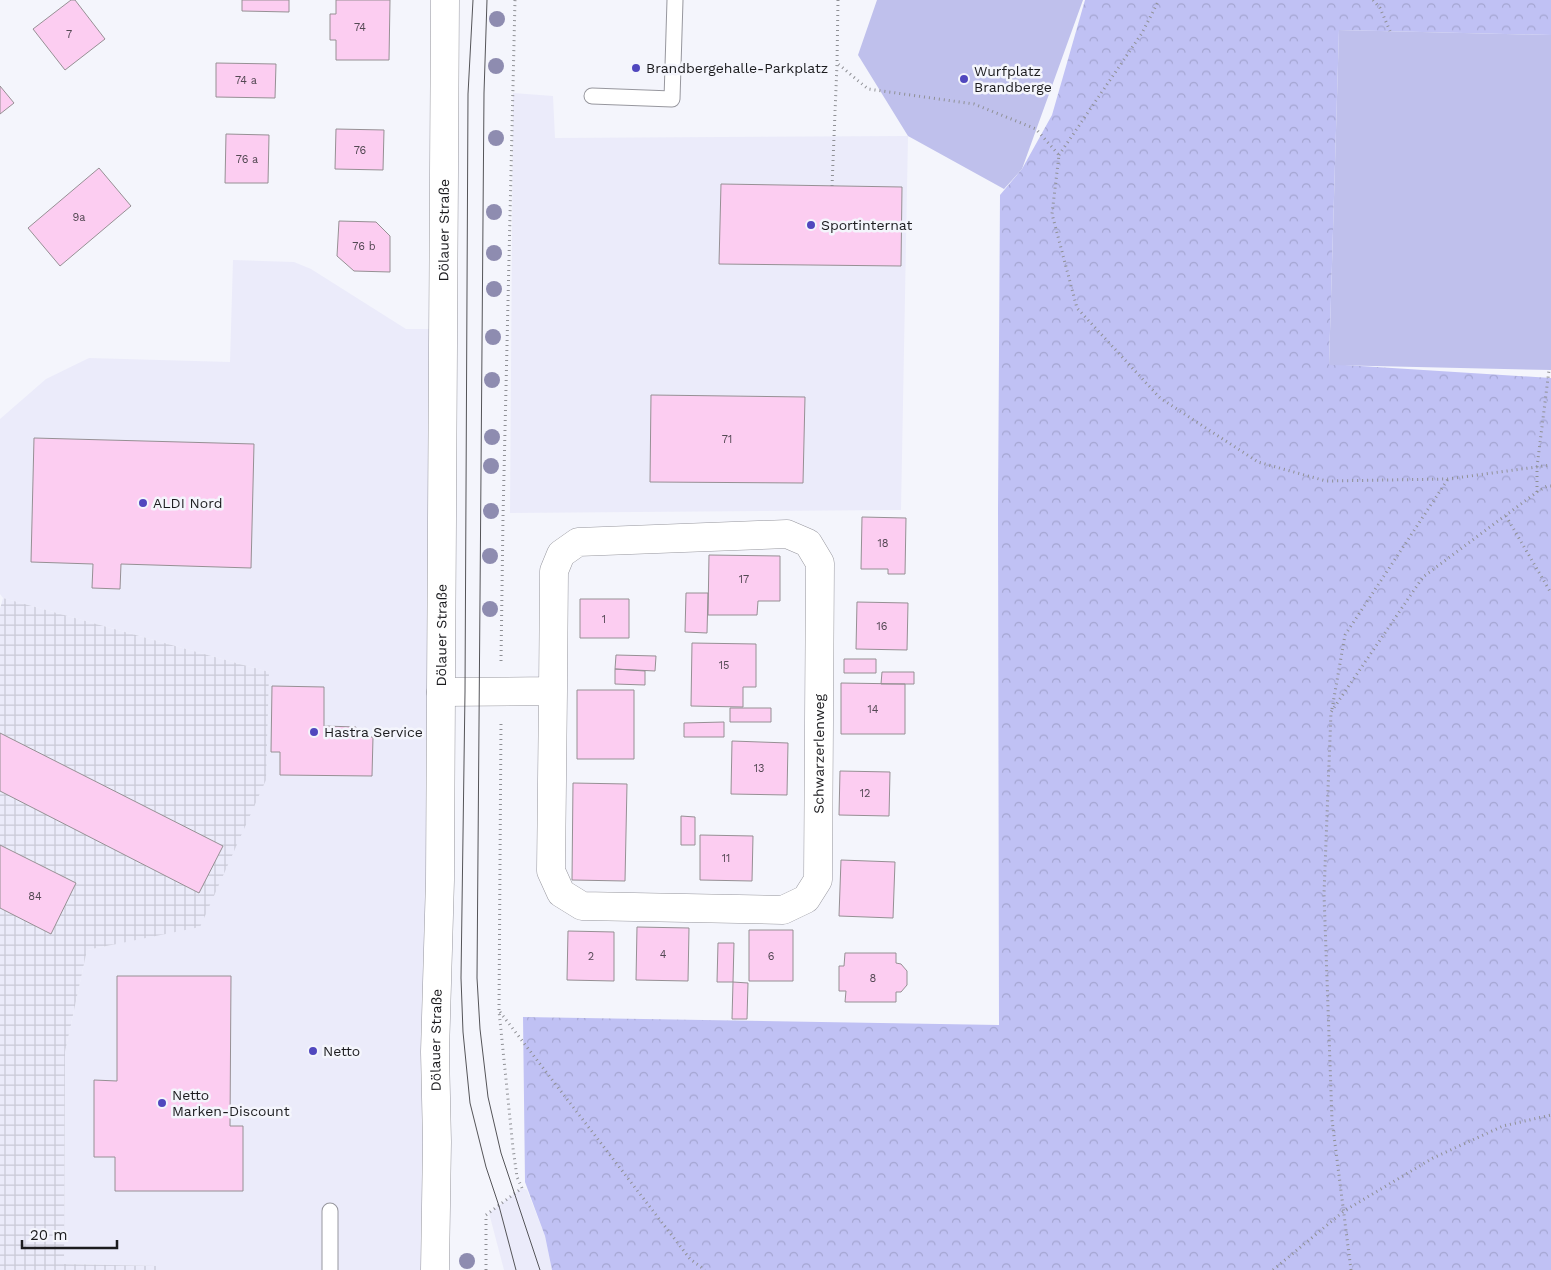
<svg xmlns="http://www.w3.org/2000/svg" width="1551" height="1270" font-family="'Work Sans',sans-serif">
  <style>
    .built { fill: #ebebfa }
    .industrial { fill: url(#industrial-grid) }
    .forest { fill: url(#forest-crowns) }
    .garden { fill: #bfc0ec }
    .building { fill: #fccdf1; stroke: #969094 }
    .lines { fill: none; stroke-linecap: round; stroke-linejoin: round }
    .lane-casing { stroke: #97979e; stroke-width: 17 }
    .street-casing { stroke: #97979e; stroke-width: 29 }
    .secondary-casing { stroke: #97979e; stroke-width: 29 }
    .path { stroke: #8f9095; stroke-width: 3; stroke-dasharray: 1 4; stroke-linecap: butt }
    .lane { stroke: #fff; stroke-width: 15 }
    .street { stroke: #fff; stroke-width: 28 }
    .secondary { stroke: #fff; stroke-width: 28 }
    .tram { stroke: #545458; stroke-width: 1 }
    .tree { fill: #8e8cb0 }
    .poi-dot { fill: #5047be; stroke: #f4f5fc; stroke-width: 2 }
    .labels { text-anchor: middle; stroke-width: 5; stroke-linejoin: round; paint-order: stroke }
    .number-label { font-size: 11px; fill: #534853 }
    .poi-label { font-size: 14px; fill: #1b1b1e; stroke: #f4f5fc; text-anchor: start }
    .street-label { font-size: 14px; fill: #1b1b1e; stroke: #f4f5fc }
  </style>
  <defs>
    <pattern id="industrial-grid" width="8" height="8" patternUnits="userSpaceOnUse" patternTransform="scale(1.25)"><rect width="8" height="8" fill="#ebebfa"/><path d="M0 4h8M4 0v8" fill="none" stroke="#c9c9d6"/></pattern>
    <pattern id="forest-crowns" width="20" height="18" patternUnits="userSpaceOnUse" patternTransform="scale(1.25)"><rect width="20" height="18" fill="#c0c1f4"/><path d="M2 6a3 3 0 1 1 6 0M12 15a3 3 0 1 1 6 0" fill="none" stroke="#a4a5d1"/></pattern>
  </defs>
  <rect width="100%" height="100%" fill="#f4f5fc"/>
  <path class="built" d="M513 93 553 96 555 138 908 136 901 510 510 513Z
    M233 260 294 262 311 269 406 329H435L421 1270H157V1266L64 1264 65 1052 87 950 112 945 269 672 3 598 0 594V419L46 379 89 358 230 362Z
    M522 1188 527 1190 545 1236 552 1270H504L489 1213Z"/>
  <path class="industrial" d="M3 598 269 672 266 780 200 927 87 950 65 1052 64 1264 157 1266V1270H0V609Z"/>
  <path class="forest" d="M1085 0H1551V35L1339 30 1329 364 1551 378V1270H552L545 1236 525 1182 523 1017 999 1025 998 509 1000 195 1022 169 1052 115Z"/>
  <path class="garden" d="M877 0H1083L1022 169 1004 189 908 136 858 55Z
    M1339 30 1551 35V370L1329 365Z"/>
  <path class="building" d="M71 0H75L105 39 65 70 33 29Z
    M242 0H289V12L242 11Z
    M336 0H390L389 60H336V40H330V14H336Z
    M216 63 276 64 275 98 216 97Z
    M0 86 14 103 0 114Z
    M336 129 384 130 383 170 335 169Z
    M226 134 269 135 268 183H225Z
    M99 168 131 206 60 266 28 228Z
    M721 184 902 187 901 266 719 264Z
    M339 221 376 222 390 236V272L354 271 337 256Z
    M651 395 805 397 803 483 650 482Z
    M34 438 254 444 251 568 121 564 120 589 92 588 93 564 31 562Z
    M862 517 906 518 905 574H888V569H861Z
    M709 555 780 556V601H758L757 615H708Z
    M686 593H708L707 633 685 632Z
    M580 599H629V638H580Z
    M857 602 908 603 907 650 856 649Z
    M692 643 756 644V687H743V707L691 706Z
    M616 655 656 656 655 671 615 669Z
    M844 659H876V673H844Z
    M615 669 645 671V685L615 684Z
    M882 672H914V684H881Z
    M841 683 905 684V734H841Z
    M272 686 324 687V726L356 727 357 737H373L372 776 280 775V752H271Z
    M577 690H634V759H577Z
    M730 708H771V722H730Z
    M724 722V737H684V723Z
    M0 733 223 846 199 893 0 791Z
    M732 741 788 743 787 795 731 794Z
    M840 771 890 772 889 816 839 815Z
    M573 783 627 784 625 881 572 880Z
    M681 816 695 817V845H681Z
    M700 835 753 836 752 881 700 880Z
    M0 845 76 883 51 934 0 908Z
    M841 860 895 862 893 918 839 916Z
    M637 927 689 928 688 981 636 980Z
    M749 930H793V981H749Z
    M568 931 614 932V981L567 980Z
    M718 943H734L733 982H717Z
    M845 953H896V963L901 964 907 971V985L901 992H896V1002H845L846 991H839V966H844Z
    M117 976H231L230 1126H243V1191H115V1157H94V1080L117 1081Z
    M733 982 748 983 747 1019H732Z"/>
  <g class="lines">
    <defs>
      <path id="lane" d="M592 96 672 99 675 0
        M330 1211V1270"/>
      <g id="street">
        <path id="s1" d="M441 692 553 691 551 871 561 893 582 906 783 910 806 899 818 880 820 563 808 543 787 534 578 542 561 554 554 571 553 691"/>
      </g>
      <g id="secondary">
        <path id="s2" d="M435 1270 437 1142 435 1052 440 880 441 692 445 0"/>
      </g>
    </defs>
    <use href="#lane" class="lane-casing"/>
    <use href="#street" class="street-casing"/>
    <use href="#secondary" class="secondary-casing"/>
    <path class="path" d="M838 0 837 63 868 89 974 104 1036 129 1059 155 1052 214 1077 308 1160 398 1258 462 1326 481 1448 479 1551 465
      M1373 0 1380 8 1390 31
      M1059 155 1142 33 1159 0
      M832 186 837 64
      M1537 492V467L1549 370
      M1506 516 1551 593
      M501 661 503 517 515 0
      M1332 709 1345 635 1448 479
      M500 1012 690 1259 705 1270
      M486 1270V1215L522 1188 517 1177 513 1148 499 1011 501 720
      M1273 1270 1344 1211 1433 1158 1503 1126 1551 1115
      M1351 1270 1332 1120 1324 894 1331 712 1423 577 1537 492 1547 486H1551"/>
    <use href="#lane" class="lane"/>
    <use href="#street" class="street"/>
    <use href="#secondary" class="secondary"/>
    <path class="tram" d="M473 0 468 94 465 692 461 978 463 1032 470 1103 486 1167 499 1206 516 1270
      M487 0 484 93 477 978 480 1029 488 1097 501 1153 540 1270"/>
  </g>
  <g class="tree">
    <circle cx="497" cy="19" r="8"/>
    <circle cx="496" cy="66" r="8"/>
    <circle cx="496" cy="138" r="8"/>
    <circle cx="494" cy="212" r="8"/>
    <circle cx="494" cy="253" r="8"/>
    <circle cx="494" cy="289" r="8"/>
    <circle cx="493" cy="337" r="8"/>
    <circle cx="492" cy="380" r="8"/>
    <circle cx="492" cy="437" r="8"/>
    <circle cx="491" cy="466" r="8"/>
    <circle cx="491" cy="511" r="8"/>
    <circle cx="490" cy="556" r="8"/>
    <circle cx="490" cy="609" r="8"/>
    <circle cx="467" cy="1261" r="8"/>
  </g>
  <g class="poi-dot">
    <circle cx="636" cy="68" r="5"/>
    <circle cx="964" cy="79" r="5"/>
    <circle cx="811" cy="225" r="5"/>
    <circle cx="143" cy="503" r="5"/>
    <circle cx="314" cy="732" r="5"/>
    <circle cx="313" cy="1051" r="5"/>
    <circle cx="162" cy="1103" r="5"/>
  </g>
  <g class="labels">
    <g class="number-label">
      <text x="360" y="31">74</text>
      <text x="69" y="38">7</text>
      <text x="246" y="84">74 a</text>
      <text x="360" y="154">76</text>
      <text x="247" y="163">76 a</text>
      <text x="79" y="221">9a</text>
      <text x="364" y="250">76 b</text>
      <text x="727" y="443">71</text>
      <text x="883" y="547">18</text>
      <text x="744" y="583">17</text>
      <text x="604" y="623">1</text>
      <text x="882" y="630">16</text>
      <text x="724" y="669">15</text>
      <text x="873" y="713">14</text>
      <text x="759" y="772">13</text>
      <text x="865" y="797">12</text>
      <text x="726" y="862">11</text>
      <text x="35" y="900">84</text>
      <text x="663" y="958">4</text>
      <text x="591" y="960">2</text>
      <text x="771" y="960">6</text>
      <text x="873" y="982">8</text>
    </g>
    <g class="poi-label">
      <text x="646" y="73">Brandbergehalle-Parkplatz</text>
      <text x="974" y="76">Wurfplatz<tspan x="974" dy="16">Brandberge</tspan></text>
      <text x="821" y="230">Sportinternat</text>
      <text x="153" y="508">ALDI Nord</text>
      <text x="324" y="737">Hastra Service</text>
      <text x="323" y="1056">Netto</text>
      <text x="172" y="1100">Netto<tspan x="172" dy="16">Marken-Discount</tspan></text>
    </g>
    <g class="street-label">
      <text dy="5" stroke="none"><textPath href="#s2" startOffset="1040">Dölauer Straße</textPath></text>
      <text dy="5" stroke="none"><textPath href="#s2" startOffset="635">Dölauer Straße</textPath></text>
      <text dy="5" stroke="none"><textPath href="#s1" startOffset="716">Schwarzerlenweg</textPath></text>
      <text dy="5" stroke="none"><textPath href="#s2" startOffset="230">Dölauer Straße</textPath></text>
    </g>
  </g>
  <path d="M22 1240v8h95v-8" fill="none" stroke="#1b1b1e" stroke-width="2.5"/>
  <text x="30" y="1240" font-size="15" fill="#1b1b1e" stroke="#f4f5fc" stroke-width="4" paint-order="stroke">20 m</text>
</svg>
